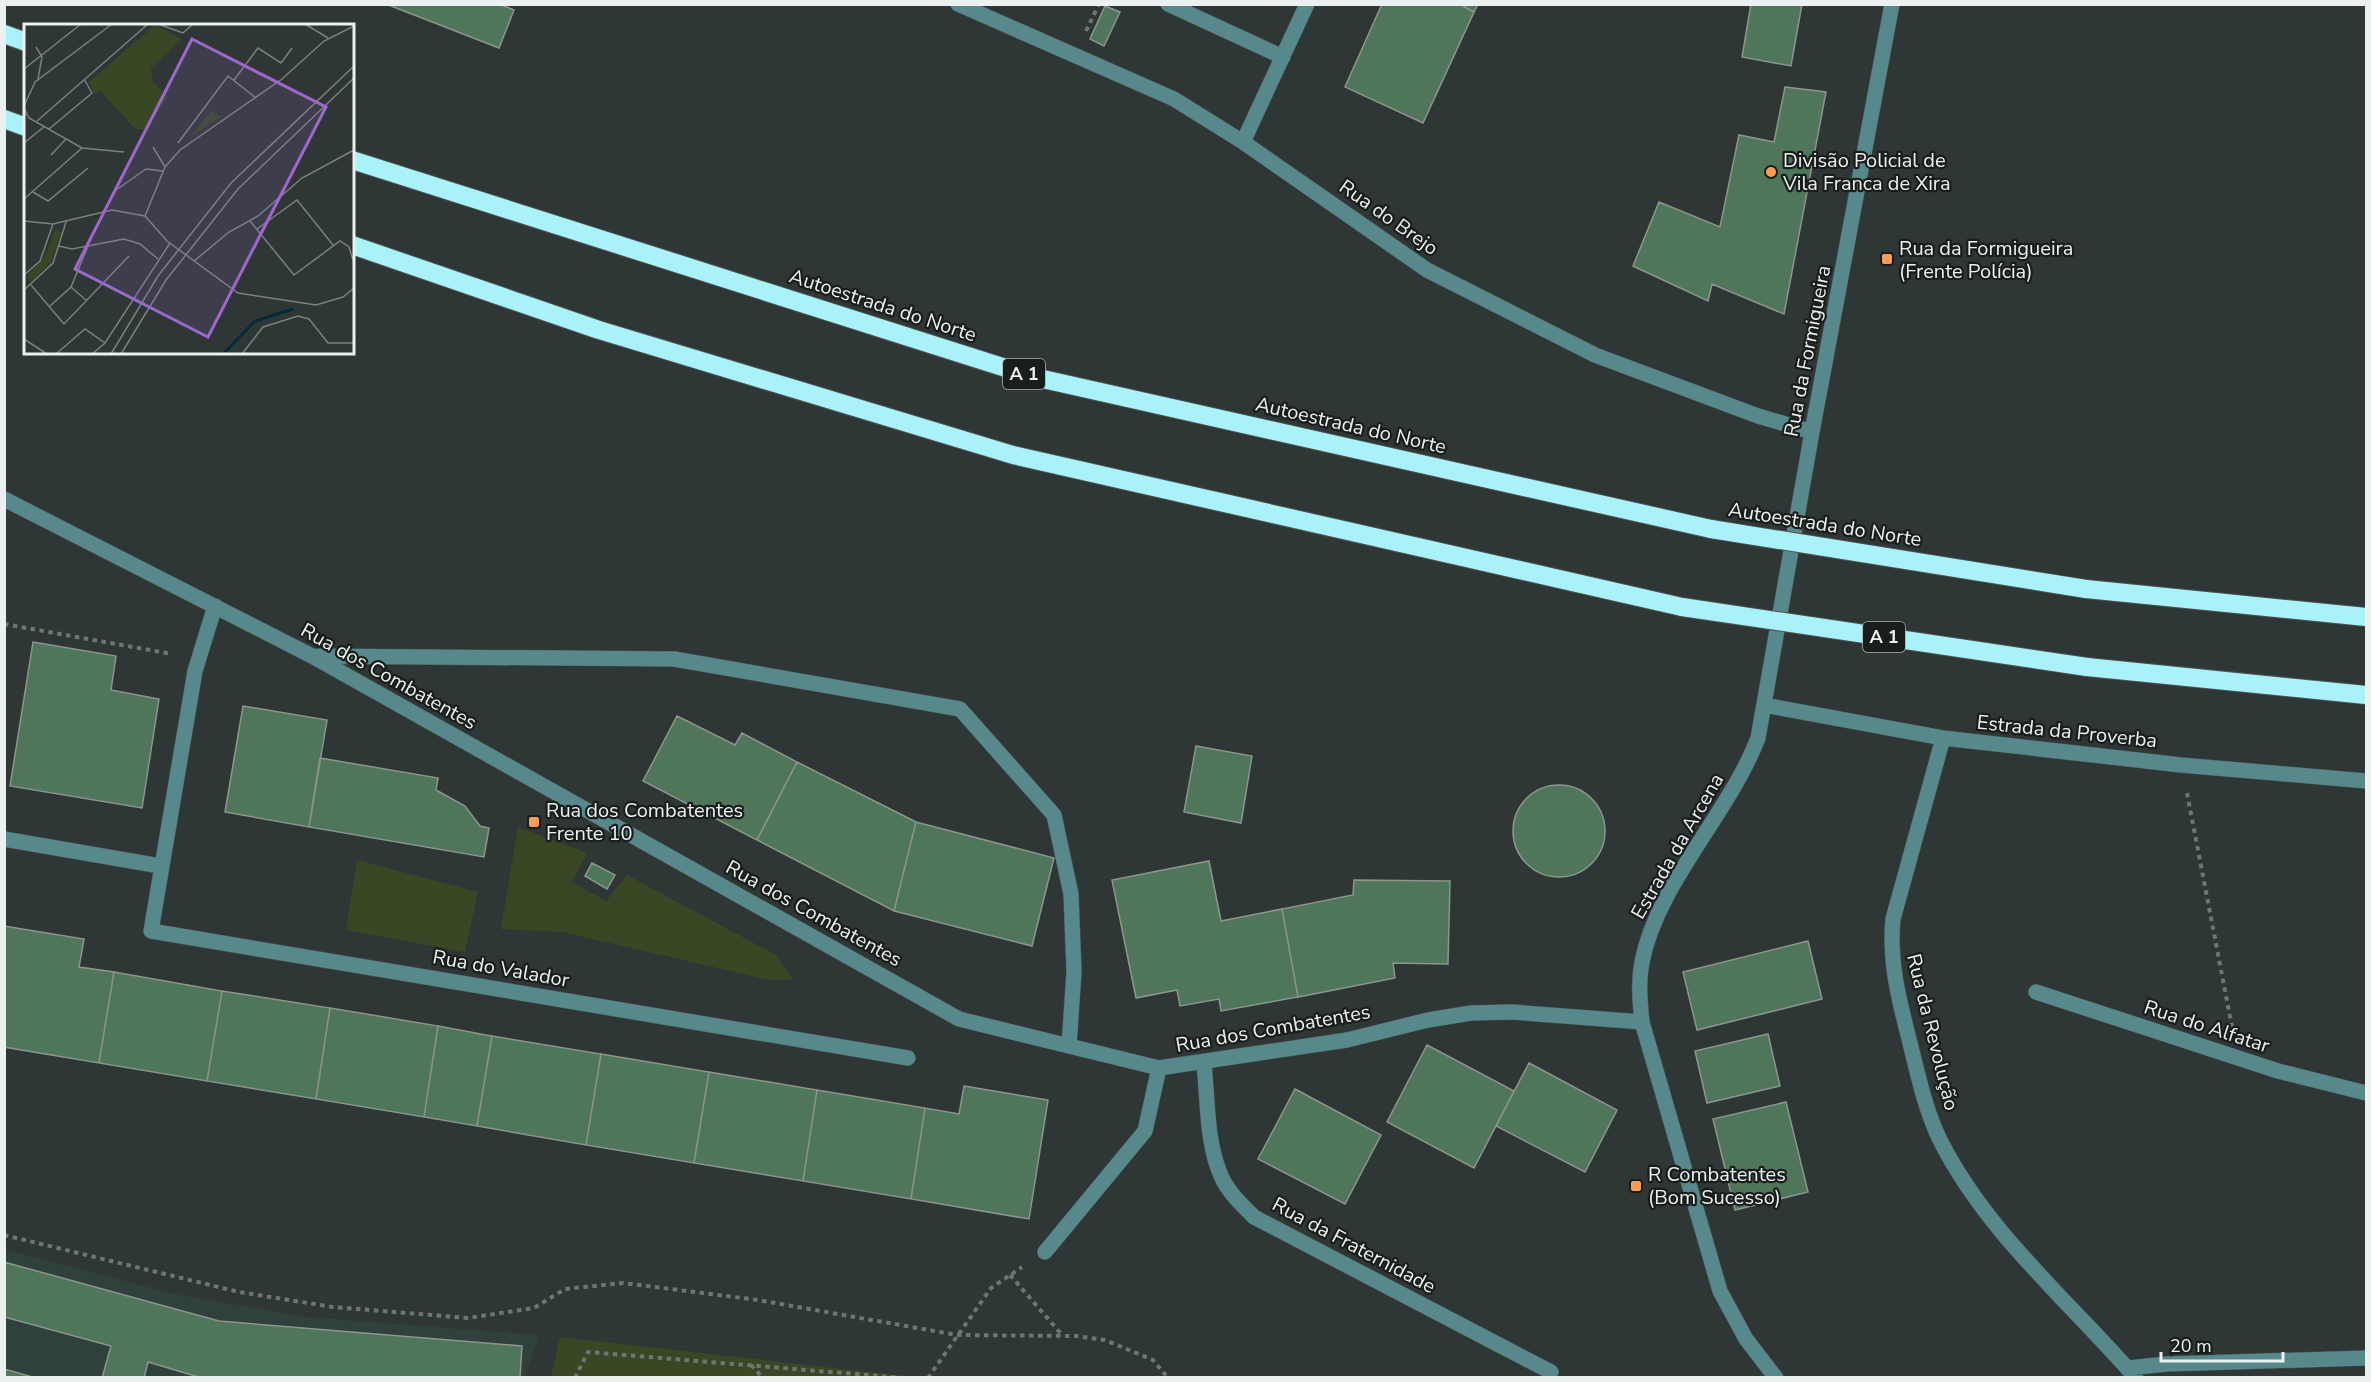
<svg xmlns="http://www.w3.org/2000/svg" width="2371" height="1382" font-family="'Nunito Sans',sans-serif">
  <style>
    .built { fill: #30413d }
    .green { fill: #384825 }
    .building { fill: #4f755b; stroke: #8d958f; stroke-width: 1.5 }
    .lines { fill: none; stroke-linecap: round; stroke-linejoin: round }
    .minor-casing { stroke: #4c5553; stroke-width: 16 }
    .highway-casing { stroke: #4c5553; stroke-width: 20 }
    .path { stroke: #6e7674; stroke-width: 4; stroke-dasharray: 4.5 4.5; stroke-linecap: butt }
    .minor { stroke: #56888c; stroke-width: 15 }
    .highway { stroke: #aaf2f9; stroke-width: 18 }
    .highway-bridge-casing { stroke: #4c5553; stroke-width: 20; stroke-linecap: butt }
    .highway-bridge { stroke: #aaf2f9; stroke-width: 18 }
    .poi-dot { fill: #fd9d55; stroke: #191d1c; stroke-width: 2 }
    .labels { text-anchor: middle; stroke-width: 4.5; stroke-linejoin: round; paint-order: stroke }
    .shield { fill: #191d1c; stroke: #acb1b0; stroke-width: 1.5 }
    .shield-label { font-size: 18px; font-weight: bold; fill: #ebf1f0 }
    .poi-label { font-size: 20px; fill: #ebf1f0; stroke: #191d1c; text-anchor: start }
    .street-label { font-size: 20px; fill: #ebf1f0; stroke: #191d1c }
    .inset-river { fill: none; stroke: #042a38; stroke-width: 3 }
    .inset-road { fill: none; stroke: #7a8180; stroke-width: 1.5 }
    .view { fill: #9d67ce; fill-opacity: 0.15; stroke: #9d67ce; stroke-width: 3 }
    .inset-edge { fill: none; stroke: #ebf1f0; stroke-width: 3 }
  </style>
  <rect width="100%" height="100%" fill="#2e3735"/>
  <path class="built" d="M4 1249 174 1294 307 1317 540 1335 525 1377H5Z"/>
  <path class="green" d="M518 827 587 853 572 882 606 901 627 875 776 955 793 979 774 981 562 932 501 929Z
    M357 860 478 892 465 952 346 930Z
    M560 1337 913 1377H551Z"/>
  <path class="building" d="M386 4H499L514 10 499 48Z
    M1382 4H1459L1474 12 1423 123 1345 87Z
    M1459 4H1478L1474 12Z
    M1751 4H1802L1791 66 1742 57Z
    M1105 6 1120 12 1104 46 1090 39Z
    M1785 87 1826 92 1784 314 1712 284 1708 301 1633 266 1659 202 1720 227 1739 135 1774 142Z
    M33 642 116 656 111 690 159 699 142 808 10 786Z
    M243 706 327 720 309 827 225 812Z
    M677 716 735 745 742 733 797 762 757 840 643 781Z
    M1196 746 1252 756 1241 823 1184 812Z
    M320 758 438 778 436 790 465 806 480 826 489 828 484 857 309 827Z
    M797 762 916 822 894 911 757 840Z
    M1513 831a46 46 0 1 1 92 0a46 46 0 1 1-92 0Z
    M916 822 1054 858 1032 946 894 911Z
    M1209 861 1221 921 1282 909 1298 997 1221 1011 1219 999 1180 1006 1177 990 1136 998 1112 880Z
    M592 863 615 875 607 889 585 876Z
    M1354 880 1450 881 1448 964 1393 963 1395 978 1298 997 1282 909 1353 895Z
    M4 926 84 939 79 967 114 972 99 1063 4 1047Z
    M1808 941 1822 999 1697 1030 1683 972Z
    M114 972 222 991 207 1081 99 1063Z
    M222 991 330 1008 316 1099 207 1081Z
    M330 1008 438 1026 424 1117 316 1099Z
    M438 1026 492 1036 477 1126 424 1117Z
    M1768 1034 1780 1086 1707 1103 1695 1051Z
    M492 1036 601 1054 586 1145 477 1126Z
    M1427 1045 1514 1091 1474 1168 1387 1122Z
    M601 1054 709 1072 694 1163 586 1145Z
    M1529 1063 1617 1110 1585 1172 1496 1126Z
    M709 1072 817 1090 803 1181 694 1163Z
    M964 1086 1048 1100 1029 1219 911 1199 925 1108 959 1114Z
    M1295 1089 1381 1135 1345 1204 1258 1159Z
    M817 1090 925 1108 911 1199 803 1181Z
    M1786 1102 1808 1192 1735 1210 1713 1119Z
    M4 1262 219 1321 522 1346 520 1378H202L148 1362 144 1378H102L111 1346 4 1317Z
    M4 1369 36 1378H4Z"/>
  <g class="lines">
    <defs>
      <path id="minor" d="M958 4 1174 99 1243 142 1427 270 1595 355 1758 416 1812 432
        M1168 4 1283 57
        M1243 142 1307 4
        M4 499 312 656 959 1019 1159 1068 1347 1040 1428 1020 1471 1013 1512 1012 1642 1022
        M215 606 195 671 151 931 908 1058
        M313 656 674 659 960 709 1054 815 1071 894 1074 972 1069 1046
        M1764 705 1943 738 2181 765 2366 781
        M1943 738 1893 919C1889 960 1898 996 1908 1035 1917 1070 1924 1107 1940 1140 1987 1233 2068 1300 2136 1378
        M4 839 160 866
        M2036 992 2278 1071 2366 1093
        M1204 1064C1208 1100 1206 1144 1222 1178 1229 1193 1242 1205 1254 1217L1551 1372
        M1045 1252 1145 1131 1159 1068
        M2128 1368 2167 1364 2366 1358
        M1776 1378 1746 1339 1720 1291 1642 1022C1640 1002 1638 982 1642 962 1657 884 1729 814 1758 738L1812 432 1892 4"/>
      <path id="highway" d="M4 34 26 42
        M4 119 26 127
        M352 160 1034 377 1711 529
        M352 245 599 330 1013 455 1682 607
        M2086 589 2366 617
        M2087 667 2366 695"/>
    </defs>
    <use href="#minor" class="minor-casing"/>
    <use href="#highway" class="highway-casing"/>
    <path class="path" d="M1086 31 1099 4
      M4 624 172 654
      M2187 793 2232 1027
      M4 1235 239 1292 333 1307 468 1318 534 1308 565 1289 623 1283 758 1300 957 1335 1076 1336 1105 1340 1153 1360 1168 1378
      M1010 1275 1063 1336
      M751 1365 763 1378
      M575 1378 588 1352 904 1378
      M928 1378 991 1288 1022 1267"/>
    <use href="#minor" class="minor"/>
    <use href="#highway" class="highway"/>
    <defs>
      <path id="highway-bridge" d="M1711 529 2086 589
        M1682 607 2087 667"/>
    </defs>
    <use href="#highway-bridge" class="highway-bridge-casing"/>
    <use href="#highway-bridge" class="highway-bridge"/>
  </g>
  <g class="poi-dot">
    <circle cx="1771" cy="172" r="6"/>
    <rect x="1881" y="253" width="12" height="12" rx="3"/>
    <rect x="528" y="816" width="12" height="12" rx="3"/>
    <rect x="1630" y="1180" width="12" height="12" rx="3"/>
  </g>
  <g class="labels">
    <g class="shield">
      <rect x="1003" y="359" width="42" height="30" rx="4.5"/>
      <rect x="1863" y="622" width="42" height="30" rx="4.5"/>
    </g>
    <g class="shield-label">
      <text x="1024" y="380">A 1</text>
      <text x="1884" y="643">A 1</text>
    </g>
    <g class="poi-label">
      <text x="1783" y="167">Divisão Policial de<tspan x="1783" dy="23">Vila Franca de Xira</tspan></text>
      <text x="1899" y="255">Rua da Formigueira<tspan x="1899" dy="23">(Frente Polícia)</tspan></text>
      <text x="546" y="817">Rua dos Combatentes<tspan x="546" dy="23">Frente 10</tspan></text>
      <text x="1648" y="1181">R Combatentes<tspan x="1648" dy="23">(Bom Sucesso)</tspan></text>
    </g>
    <g class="street-label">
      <text transform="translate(1389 217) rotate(35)" y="7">Rua do Brejo</text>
      <text transform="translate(883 305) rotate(18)" y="7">Autoestrada do Norte</text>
      <text transform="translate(1807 351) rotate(-79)" y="7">Rua da Formigueira</text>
      <text transform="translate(1351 425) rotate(13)" y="7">Autoestrada do Norte</text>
      <text transform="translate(1825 524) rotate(9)" y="7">Autoestrada do Norte</text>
      <text transform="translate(389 676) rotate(29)" y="7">Rua dos Combatentes</text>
      <text transform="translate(2067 731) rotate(6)" y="7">Estrada da Proverba</text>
      <text transform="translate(1677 846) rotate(-60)" y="7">Estrada da Arcena</text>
      <text transform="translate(814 913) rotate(29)" y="7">Rua dos Combatentes</text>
      <text transform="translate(501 968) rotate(10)" y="7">Rua do Valador</text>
      <text transform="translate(2207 1026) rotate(18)" y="7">Rua do Alfatar</text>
      <text transform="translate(1273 1028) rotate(-10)" y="7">Rua dos Combatentes</text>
      <text transform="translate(1933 1032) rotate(76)" y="7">Rua da Revolução</text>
      <text transform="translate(1354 1245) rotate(28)" y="7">Rua da Fraternidade</text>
    </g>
  </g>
  <g transform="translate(24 24)">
    <rect width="330" height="330" fill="#2e3735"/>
    <path d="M131 1 158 15 127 44 129 59 144 72 122 106 111 105 76 66 71 70 65 58ZM187 86 196 93 168 112 183 92ZM32 204 37 209 27 238 7 258 3 252 21 232Z" fill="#384825"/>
    <path class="inset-river" d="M199 330 231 297 269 285"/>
    <path class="inset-road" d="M134 0 159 9 169 0M281 0 304 14M12 23 18 33 14 55M0 45 57 0M210 56 234 24 257 39 268 24M0 82 11 58 88 0M0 84 5 94 58 124 100 128M13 97 124 0M25 105 68 69 60 55M0 119 21 102M154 119 204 52 232 74M129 123 141 143M27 131 42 115M92 166 122 145 139 147M9 168 24 177 64 144M0 175 58 124M121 192 141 143 156 126 258 55 300 17 330 2M0 197 29 200 88 186 121 192 143 217 214 269 292 281 319 273 330 264M226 197 270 251 316 217 325 223 330 239M233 205 273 176 309 221M35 222 48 225 100 215 116 220 134 235M170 237 205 208 234 192 278 154 330 126M0 251 16 237 29 200M7 261 40 300 105 232M47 263 63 277M0 266 29 239 42 198M26 282 47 263 64 222M0 315 23 330M32 330 61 305 81 319M68 330 81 319 146 219M87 330 134 252 207 159 330 42M97 330 142 256 214 165 330 54M218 330 239 303 274 292 285 295 304 319H330"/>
    <path class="view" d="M168 15 302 83 184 313 51 245Z"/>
    <rect width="330" height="330" class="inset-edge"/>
  </g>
  <rect width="2371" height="1382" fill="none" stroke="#ebf1f0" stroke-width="12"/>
  <path d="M2161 1352v9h122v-9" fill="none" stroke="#ebf1f0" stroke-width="3"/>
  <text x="2170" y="1352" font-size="18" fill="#ebf1f0" stroke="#191d1c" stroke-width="4.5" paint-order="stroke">20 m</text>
</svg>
